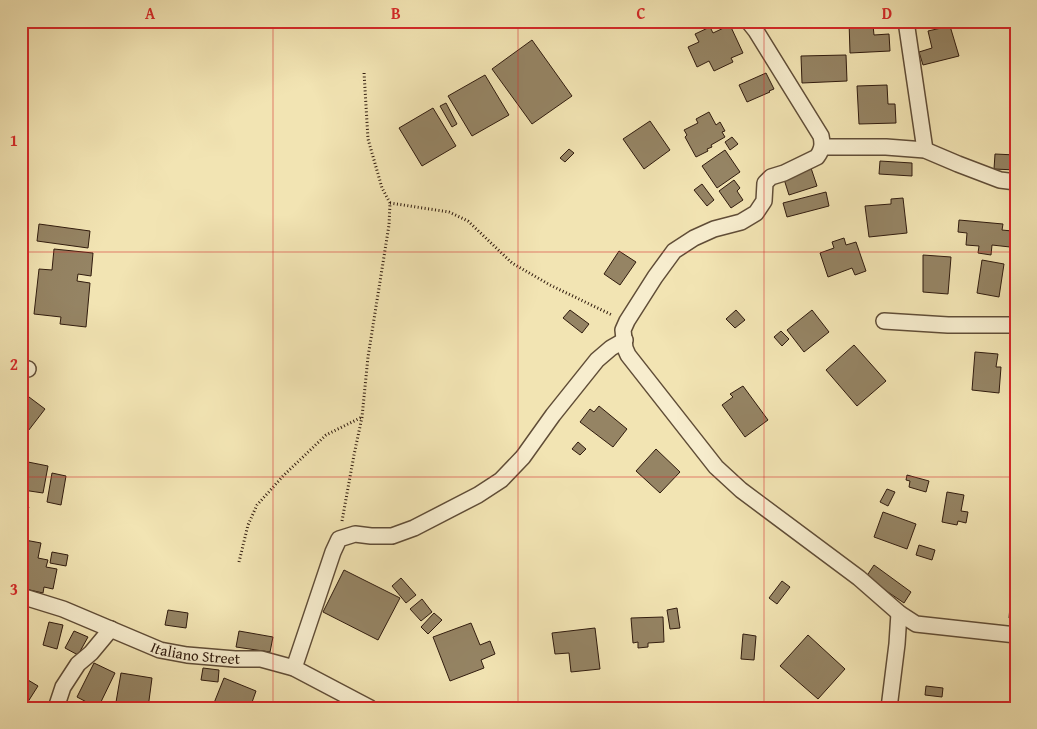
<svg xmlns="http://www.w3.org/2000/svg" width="1037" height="729" font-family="'Gentium Book Plus',serif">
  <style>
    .building { fill: #958464; stroke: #301b0e }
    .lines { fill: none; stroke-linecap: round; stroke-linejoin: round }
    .minor-casing { stroke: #604d37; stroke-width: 18 }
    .path { stroke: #301b0e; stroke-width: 3; stroke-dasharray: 1 2.5; stroke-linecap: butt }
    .minor { stroke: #f7edce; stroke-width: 15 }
    .grid { fill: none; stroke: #d62828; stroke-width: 1; stroke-opacity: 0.55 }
    .labels { text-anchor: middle; stroke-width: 4; stroke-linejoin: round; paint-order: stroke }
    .street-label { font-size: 15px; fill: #301b0e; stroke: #f7edce }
    .neatline { fill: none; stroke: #d62828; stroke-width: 2 }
    .grid-label { font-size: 16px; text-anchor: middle; font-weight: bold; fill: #d62828 }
  </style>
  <rect width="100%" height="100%" fill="#f2e4b3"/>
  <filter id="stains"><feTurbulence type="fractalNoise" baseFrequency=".004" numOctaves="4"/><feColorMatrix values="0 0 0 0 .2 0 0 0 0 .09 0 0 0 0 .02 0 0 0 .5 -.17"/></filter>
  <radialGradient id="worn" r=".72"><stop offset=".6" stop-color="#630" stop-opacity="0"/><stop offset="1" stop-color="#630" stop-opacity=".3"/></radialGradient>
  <path class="building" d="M849 21H885V24L873 25 874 35 889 34 890 51 850 53Z
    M730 25 743 53 731 58 733 62 714 71 709 61 697 67 688 47 699 42 695 34 710 27 713 33Z
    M950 26 959 56 923 65 919 52 932 48 928 31Z
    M532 40 572 96 532 124 492 69Z
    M846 55 847 81 802 83 801 56Z
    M766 73 774 89 769 91 770 92 747 102 739 85Z
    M485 75 509 115 472 136 448 96Z
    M887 85 888 104H895L896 123 859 124 857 86Z
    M446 103 457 124 452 127 440 106Z
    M433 108 456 146 422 166 399 128Z
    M709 112 716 125 720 122 725 131 722 132 725 137 711 145 712 147 707 149 708 151 696 157 685 137 687 135 684 130 698 123 696 119Z
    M650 121 670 150 644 169 623 139Z
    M732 137 738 144 730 150 725 142Z
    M569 149 574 153 565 162 560 158Z
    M725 150 740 172 717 188 702 166Z
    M995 154 1016 155V170L994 169Z
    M880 161 912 163V176L879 174Z
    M811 168 817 186 789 195 783 176Z
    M734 180 740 188 737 191 743 200 731 208 719 191Z
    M702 184 714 200 707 206 694 190Z
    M826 192 829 206 787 217 783 203Z
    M903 198 907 233 869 237 865 206 891 204V199Z
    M959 220 1003 224 1002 230 1012 231 1010 247 992 245 991 255 978 253 979 246 966 245 967 233 958 232Z
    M39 224 90 231 88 248 37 241Z
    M844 238 846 245 856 242 866 271 855 275 852 268 828 277 820 253 834 248 832 242Z
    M54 249 93 253 91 276 78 274 77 281 90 283 86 327 60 324 61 317 34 314 39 269 52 270Z
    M619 251 636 262 620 285 604 274Z
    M923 255 951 257 948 294 923 292Z
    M982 260 1004 264 999 297 977 293Z
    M570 310 589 324 582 333 563 318Z
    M736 310 745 320 735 328 726 319Z
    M812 310 829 332 804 352 787 330Z
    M781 331 789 339 782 346 774 337Z
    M854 345 886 381 857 406 826 370Z
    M975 352 998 354 996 367H1001L999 393 972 390Z
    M743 386 768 420 745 437 722 405 733 397 730 394Z
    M21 391 45 409 25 435 21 433Z
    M599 406 627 429 613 447 580 422 590 409 594 412Z
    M578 442 586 449 580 455 572 449Z
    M656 449 680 472 660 493 636 471Z
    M28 462 48 466 43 493 23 490Z
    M52 473 66 476 61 505 47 502Z
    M907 475 929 481 926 492 909 487 910 481 906 480Z
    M887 489 895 492 888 506 880 502Z
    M947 492 964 495 961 511 968 512 966 523 958 521 957 525 942 522Z
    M21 503 29 507 21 522Z
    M883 512 916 524 907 549 874 537Z
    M25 540 41 543 38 558 48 560 46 567 57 569 53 589 44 587 43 593 21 588V558Z
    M919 545 935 550 932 560 916 555Z
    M52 552 68 555 66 566 50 563Z
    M874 565 911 592 904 603 866 577Z
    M344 570 400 598 378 640 323 612Z
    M401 578 416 595 406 603 392 586Z
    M782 581 790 587 777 604 769 598Z
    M1011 595H1016V618H1009Z
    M422 599 432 612 421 621 410 609Z
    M677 608 680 628 670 629 667 610Z
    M168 610 188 613 186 628 165 625Z
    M434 613 442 620 428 634 421 627Z
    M663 617 664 642 648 643V647L638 648V642L633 643 631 618Z
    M49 622 63 625 57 649 43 645Z
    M471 623 480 645 490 641 495 654 481 660 484 668 450 681 433 637Z
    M595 628 600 669 571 672 569 653 555 654 552 633Z
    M74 631 88 637 78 655 65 648Z
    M239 631 273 637 270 652 236 647Z
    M743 634 756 636 754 660 741 659Z
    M808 635 845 669 818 699 780 666Z
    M94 663 115 673 98 708 77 697Z
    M203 668 219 670 218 682 201 680Z
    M121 673 152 678 148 708H115Z
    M23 677 38 686 24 708H21V679Z
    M224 678 256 691 250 708H212Z
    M926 686 943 688 942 697 925 695Z
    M1013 689H1016V701H1013Z"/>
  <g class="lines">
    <defs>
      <g id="minor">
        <path d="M748 21 756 31 821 136C823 145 822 150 817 157L784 173 771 177 765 183 764 201 756 213 741 222 714 229 694 238 674 251 655 277 627 321 623 330 625 348 628 355 716 467 741 490 859 578 899 613 916 624 1016 635"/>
        <path d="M906 21 925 150"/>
        <path d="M822 147H886L925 150 958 164 1000 180 1016 182"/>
        <path d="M884 321 948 325H1016"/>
        <path d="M21 368 28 369"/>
        <path id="s1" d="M21 596 63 609 160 650 187 655 235 659H261L294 668 370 708"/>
        <path d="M294 668 333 552 339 539 355 534 371 536H392L414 528 478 495 501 480 523 457 553 415 597 360 611 348 625 340"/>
        <path d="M56 708 63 687 78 664 91 653 111 629"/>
        <path d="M889 708 897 644 899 613"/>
      </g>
    </defs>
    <use href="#minor" class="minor-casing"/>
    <path class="path" d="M390 203 449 212 468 221 512 263 550 285 612 315
      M342 521 354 455 362 417 368 357 389 225 390 203 382 188 368 139 364 72
      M239 562 248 525 257 505 284 475 326 435 362 417"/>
    <use href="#minor" class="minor"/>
  </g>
  <path class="grid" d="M273 21V708M518 21V708M764 21V708M21 252H1016M21 477H1016"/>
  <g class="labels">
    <g class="street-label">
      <text dy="5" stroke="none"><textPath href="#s1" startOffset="185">Italiano Street</textPath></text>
    </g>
  </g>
  <rect width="1037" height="729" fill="none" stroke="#f2e4b3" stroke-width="55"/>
  <rect x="28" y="28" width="982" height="674" class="neatline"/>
  <g class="grid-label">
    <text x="150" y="19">A</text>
    <text x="396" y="19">B</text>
    <text x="641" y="19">C</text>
    <text x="887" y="19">D</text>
    <text x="14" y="146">1</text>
    <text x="14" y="370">2</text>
    <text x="14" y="595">3</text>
  </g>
  <rect width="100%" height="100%" filter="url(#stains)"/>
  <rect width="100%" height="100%" fill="url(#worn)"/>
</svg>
